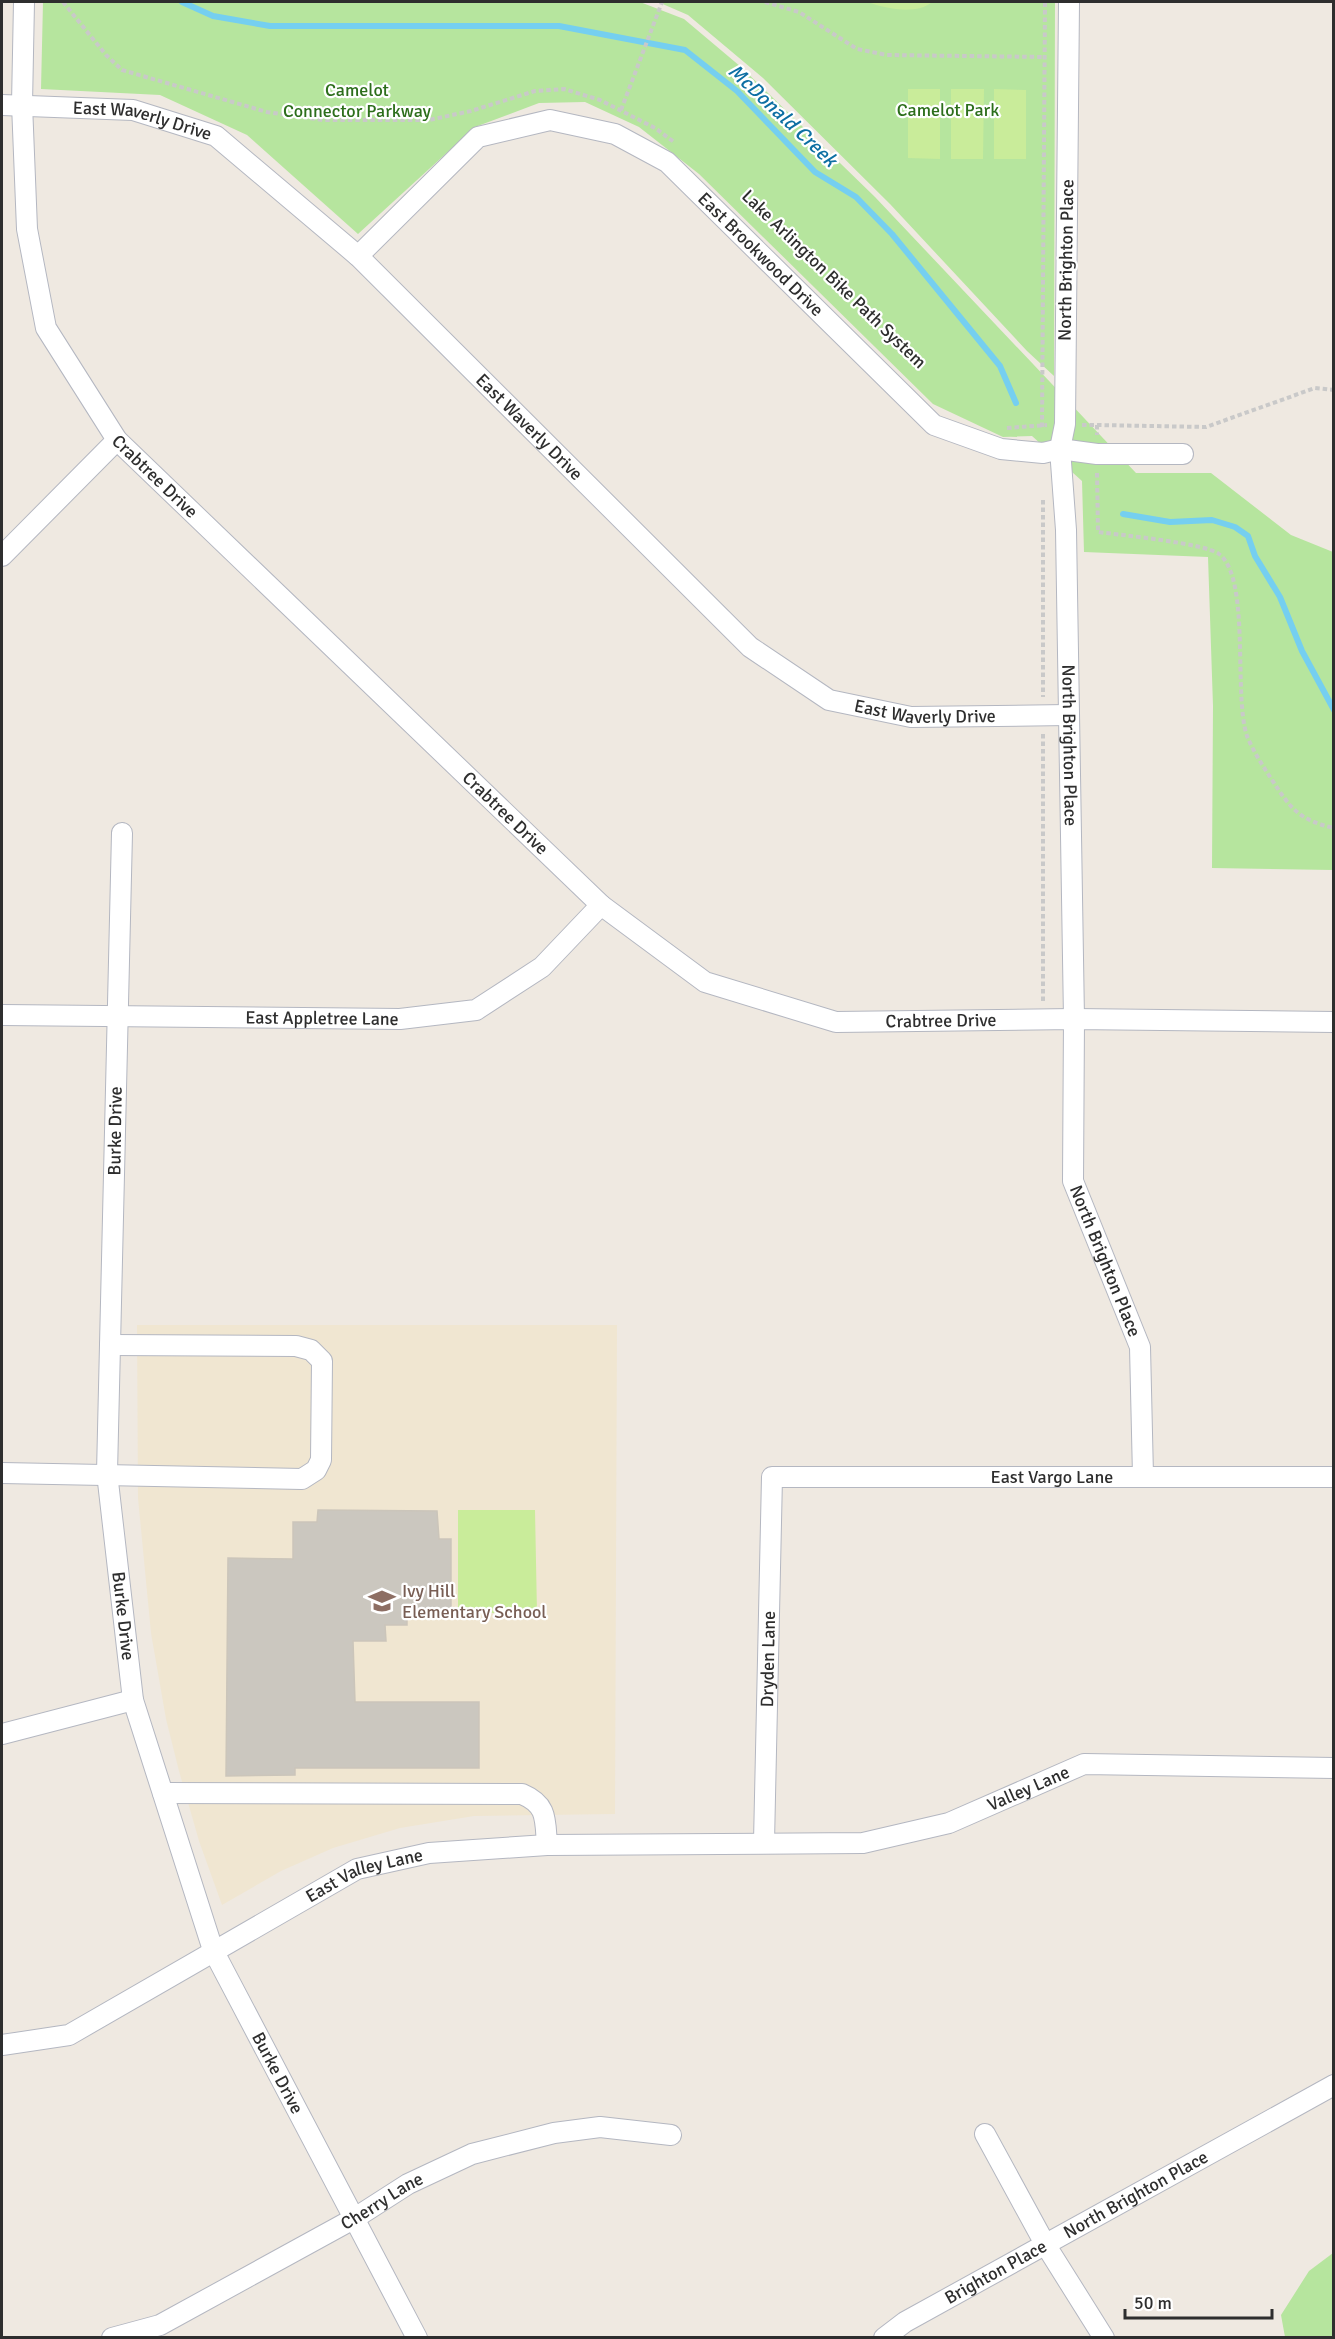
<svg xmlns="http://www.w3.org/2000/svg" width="1335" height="2339" font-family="Signika,sans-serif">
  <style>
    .education { fill: #f0e6d1 }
    .green { fill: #b6e59e }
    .pitch { fill: #c9ec9a }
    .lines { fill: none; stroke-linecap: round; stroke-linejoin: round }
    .stream { stroke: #75cff0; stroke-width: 6 }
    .building { fill: #cbc7bf; stroke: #cbc5ba; stroke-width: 1.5 }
    .minor-casing { stroke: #b4b7c1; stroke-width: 22 }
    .path { stroke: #c9c9c9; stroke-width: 4; stroke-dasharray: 4.5 3; stroke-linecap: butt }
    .minor { stroke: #fff; stroke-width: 20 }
    .labels { text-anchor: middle; stroke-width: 4.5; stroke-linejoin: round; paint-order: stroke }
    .park-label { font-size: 18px; fill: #2c6e1b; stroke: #fff }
    .street-label { font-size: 18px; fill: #2e2e2e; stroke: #fff }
    .education-label { font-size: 18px; fill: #785e54; stroke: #fff; text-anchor: start }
    .water-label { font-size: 20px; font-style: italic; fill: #0d6fa3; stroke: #fff }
  </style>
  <rect width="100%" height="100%" fill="#efe9e1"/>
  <path class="education" d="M137 1325H617L615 1814 474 1816 400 1828 333 1848 281 1871 222 1905 199 1841 179 1771 166 1719 151 1633 138 1498Z"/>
  <path class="green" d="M43 2H640L684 19 741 67 875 197 1136 473H1211L1291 535 1333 552V870L1212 868 1213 706 1208 557 1084 552 1082 481 1032 436 1003 437 933 404 699 174 639 127 585 102 539 103 475 127 358 234 247 135 160 95 41 89Z
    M658 2H1055L1054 376 1027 351 890 204 763 78 688 15Z
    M1333 2253V2337H1285L1281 2315 1309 2271Z"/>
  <path class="pitch" d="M868 2H932C917 15 886 9 868 2Z
    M908 89H940V159L908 158Z
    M951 89H984L983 159H951Z
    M994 89 1026 90V159H994Z
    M458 1510H535L537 1613H458Z"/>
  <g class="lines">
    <path class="stream" d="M182 2 213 16 270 26H559L685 50 737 91 815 172 856 197 892 234 1000 366 1016 403
      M1123 514 1170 522 1212 520 1235 527 1248 536 1255 556 1280 597 1302 651 1334 710"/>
  </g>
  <path class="building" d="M318 1510 437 1511 439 1539H451V1613H407V1625H385L386 1641H353L355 1702H479V1768H295V1775L226 1776 228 1558 293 1559V1522H317Z"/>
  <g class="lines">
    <defs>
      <g id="minor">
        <path id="s1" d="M24 2 22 104 27 229 46 328 117 440 601 905 705 982 836 1022 1074 1019 1334 1022"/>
        <path id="s2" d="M1069 2 1065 424 1060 449 1066 530 1074 1019 1073 1181 1140 1347 1143 1476"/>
        <path id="s3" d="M2 105 133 110 216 136 358 256 750 647 829 700 911 717 1068 715"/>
        <path id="s4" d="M358 256 478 137 550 120 615 134 667 162 934 425 1001 449 1043 453 1060 449 1097 454H1183"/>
        <path d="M2 556 117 440"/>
        <path id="s5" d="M122 833 107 1473 133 1700 213 1950 417 2338"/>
        <path id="s6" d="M2 1015 400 1019 476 1010 542 967 601 905"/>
        <path d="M2 1473 302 1479 316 1470 321 1460 322 1361 311 1350 296 1346 110 1345"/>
        <path d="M2 1734 133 1700"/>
        <path d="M163 1793 522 1794C548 1805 545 1820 547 1845"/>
        <path id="s7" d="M764 1842 772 1477H1334"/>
        <path id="s8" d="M2 2045 69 2035 357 1869 429 1853 547 1845 863 1843 949 1823 1084 1764 1334 1768"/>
        <path d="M985 2134 1045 2244 1104 2338"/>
        <path id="s9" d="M112 2338 160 2325 355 2218 408 2184 472 2154 554 2133 600 2127 671 2135"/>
        <path id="s10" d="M884 2338 905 2322 1334 2085"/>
      </g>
    </defs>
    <use href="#minor" class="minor-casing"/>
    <path class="path" d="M63 2 106 55 122 70 267 112 323 120H429L471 111 535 91 564 89 600 100 655 128 674 142
      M765 2 799 12 857 49 887 55 1045 57
      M621 110 662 2
      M1082 425H1097V435
      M1097 425 1206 427 1315 388 1334 390
      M1042 427 1045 2
      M1007 428 1047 425
      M1097 473 1098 532C1120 535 1204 543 1219 554 1251 578 1233 695 1247 736 1253 751 1263 766 1272 780 1291 809 1299 820 1334 828
      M1043 500V697
      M1043 734V1003"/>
    <use href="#minor" class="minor"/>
  </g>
  <defs>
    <symbol id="school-bare" viewBox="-9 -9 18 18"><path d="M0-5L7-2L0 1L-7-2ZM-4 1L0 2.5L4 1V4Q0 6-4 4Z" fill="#8d6e63" stroke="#fff" stroke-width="2.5" paint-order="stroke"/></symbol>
  </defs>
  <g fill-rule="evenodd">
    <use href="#school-bare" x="363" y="1582" width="38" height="38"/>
  </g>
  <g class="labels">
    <g class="park-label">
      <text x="357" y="96">Camelot<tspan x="357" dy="21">Connector Parkway</tspan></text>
      <text x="948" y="116">Camelot Park</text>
    </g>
    <g class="street-label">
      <text dy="6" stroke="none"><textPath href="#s3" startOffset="142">East Waverly Drive</textPath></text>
      <text dy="6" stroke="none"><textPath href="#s4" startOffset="500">East Brookwood Drive</textPath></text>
      <text transform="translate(1066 260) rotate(-89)" y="6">North Brighton Place</text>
      <text transform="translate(834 279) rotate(44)" y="6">Lake Arlington Bike Path System</text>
      <text dy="6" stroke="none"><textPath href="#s3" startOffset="646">East Waverly Drive</textPath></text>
      <text dy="6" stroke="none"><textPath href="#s1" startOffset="513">Crabtree Drive</textPath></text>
      <text dy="6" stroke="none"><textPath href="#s3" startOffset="1150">East Waverly Drive</textPath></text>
      <text dy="6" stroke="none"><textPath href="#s2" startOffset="744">North Brighton Place</textPath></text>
      <text dy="6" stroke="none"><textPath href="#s1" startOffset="999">Crabtree Drive</textPath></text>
      <text dy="6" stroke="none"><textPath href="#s6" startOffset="320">East Appletree Lane</textPath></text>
      <text dy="6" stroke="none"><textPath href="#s1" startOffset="1503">Crabtree Drive</textPath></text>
      <text transform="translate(115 1131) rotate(-89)" y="6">Burke Drive</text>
      <text dy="6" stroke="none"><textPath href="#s2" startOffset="1266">North Brighton Place</textPath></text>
      <text dy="6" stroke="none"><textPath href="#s7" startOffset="645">East Vargo Lane</textPath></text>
      <text dy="6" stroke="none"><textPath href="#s5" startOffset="784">Burke Drive</textPath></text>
      <text dy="6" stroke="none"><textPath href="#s7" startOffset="183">Dryden Lane</textPath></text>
      <text dy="6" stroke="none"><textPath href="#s8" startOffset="1083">Valley Lane</textPath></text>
      <text dy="6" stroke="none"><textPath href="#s8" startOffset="405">East Valley Lane</textPath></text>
      <text dy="6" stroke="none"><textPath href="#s5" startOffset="1270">Burke Drive</textPath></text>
      <text dy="6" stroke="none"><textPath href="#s10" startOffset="290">North Brighton Place</textPath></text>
      <text dy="6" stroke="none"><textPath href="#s9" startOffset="304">Cherry Lane</textPath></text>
      <text dy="6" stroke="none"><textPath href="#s10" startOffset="130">Brighton Place</textPath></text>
    </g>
    <g class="education-label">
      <text x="402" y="1597">Ivy Hill<tspan x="402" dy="21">Elementary School</tspan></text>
    </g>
    <g class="water-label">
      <text transform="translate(783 115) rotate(43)" y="7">McDonald Creek</text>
    </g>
  </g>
  <rect width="1335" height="2339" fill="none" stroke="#2e2e2e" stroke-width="6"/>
  <path d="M1125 2309v9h147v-9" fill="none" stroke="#2e2e2e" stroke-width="3"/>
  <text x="1134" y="2309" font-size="18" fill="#2e2e2e" stroke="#ffffff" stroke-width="4.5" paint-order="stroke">50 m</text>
</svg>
